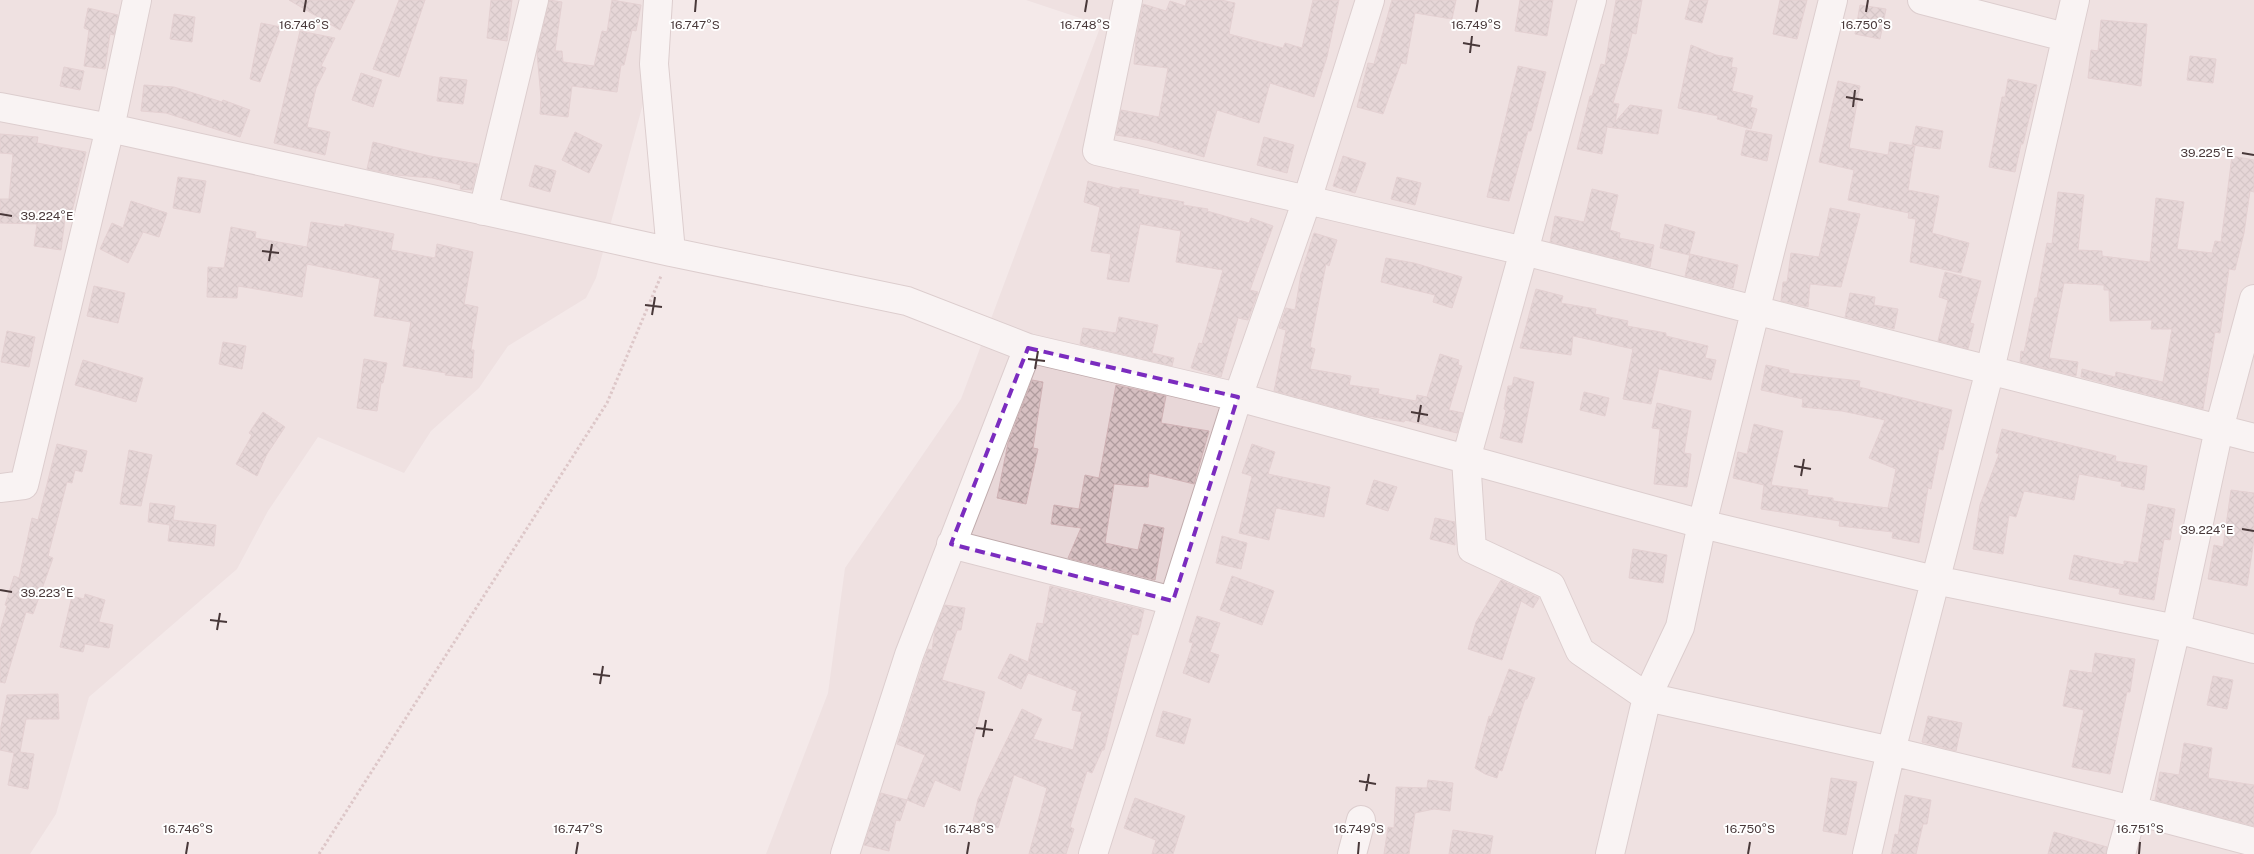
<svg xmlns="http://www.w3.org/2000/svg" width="2254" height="854" font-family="'Public Sans',sans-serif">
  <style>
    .residential { fill: #e8d7d8 }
    .building { fill: url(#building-cross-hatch); stroke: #d0b2b5 }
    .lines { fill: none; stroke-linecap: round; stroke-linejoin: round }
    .street-casing { stroke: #c0acad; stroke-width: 30 }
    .path { stroke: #c19da0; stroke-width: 3; stroke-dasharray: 2.5 2.5; stroke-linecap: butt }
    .street { stroke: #fff; stroke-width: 28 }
    .marked { fill: none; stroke: #7b2cbf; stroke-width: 4; stroke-dasharray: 10 6; stroke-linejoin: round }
    .ticks { fill: none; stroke: #483839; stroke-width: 2 }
    .ticks-label { font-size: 12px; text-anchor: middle; fill: #483839; stroke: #fff; stroke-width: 4; stroke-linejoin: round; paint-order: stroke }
  </style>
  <defs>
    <pattern id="building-cross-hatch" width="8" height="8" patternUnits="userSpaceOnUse" patternTransform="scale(1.25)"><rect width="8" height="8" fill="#d6bfc1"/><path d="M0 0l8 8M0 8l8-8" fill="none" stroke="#b09c9e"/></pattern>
  </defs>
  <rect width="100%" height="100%" fill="#f4e9e9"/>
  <path class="residential" d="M0 0H671L596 278 586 298 508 346 479 388 431 431 404 473 318 437 268 511 237 569 89 697 56 814 30 854H0Z
    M1026 0H2254V854H766L828 693 845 568 961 399 1101 25Z"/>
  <path class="building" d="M289 0H355L340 30Z
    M399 0H425L399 77 373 69Z
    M491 0H512L507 41 487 38Z
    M549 0 562 2 555 51H562L563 62 594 66 602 31 607 32 612 0 641 5 636 31 632 30 624 65H621L617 92 572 86 568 117 540 114 541 98 537 53Z
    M1187 0H1221L1235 3 1229 34 1283 48 1285 43 1302 48 1313 0H1339L1327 57 1314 97 1270 83 1259 123 1217 110 1204 157 1147 140 1116 135 1121 110 1159 117 1168 68 1134 64 1136 40 1143 4 1166 11 1170 1 1185 6Z
    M1392 0H1456L1452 19 1415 13 1406 64 1401 63 1383 114 1357 107 1368 63 1374 64Z
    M1520 0H1553L1547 36 1515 31Z
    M1616 0H1642L1636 34 1632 33 1627 56 1613 103 1619 104 1615 122 1630 105 1662 110 1658 134 1607 127 1602 154 1577 149 1590 96H1592L1601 64 1605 65Z
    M1690 0H1708L1702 23 1685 19Z
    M1780 0H1807L1797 39 1773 34Z
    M1860 5 1886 9 1880 39 1855 34Z
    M88 8 118 15 114 35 110 34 105 69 84 66 89 30 84 28Z
    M174 14 195 17 192 42 170 39Z
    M2101 20 2147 24 2141 86 2088 78 2091 50 2098 51Z
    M261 23 281 27 260 82 250 79Z
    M300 31 335 38 321 66 326 68 316 88 307 127 330 132 325 155 274 143Z
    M1691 45 1716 55 1733 58 1731 67 1737 68 1732 91 1753 96 1750 107 1757 109 1751 129 1717 119 1718 116 1678 108Z
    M2190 56 2216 59 2213 83 2187 80Z
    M1518 66 1546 72 1531 131H1528L1509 201 1487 197Z
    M64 67 84 71 80 90 60 86Z
    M361 73 382 80 373 107 352 100Z
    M440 77 467 80 463 104 437 101Z
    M2008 79 2037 85 2023 144H2021L2015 172 1989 167 2002 97H2005Z
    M1838 81 1860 86 1849 148 1888 155 1890 142 1915 146 1908 190 1939 196 1932 233 1969 243 1961 273 1910 262 1916 219 1908 218 1909 213 1848 200 1854 170 1819 162Z
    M144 85 174 87 222 102 223 100 250 110 240 137 166 113 141 111Z
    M1916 126 1943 131 1940 149 1912 145Z
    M1746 130 1772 135 1767 161 1741 155Z
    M575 132 602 145 589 173 562 160Z
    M0 134 38 137 37 143 86 152 70 220 65 219 61 250 34 246 37 224 0 223V199H9L13 154 0 153Z
    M1264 137 1294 145 1287 173 1257 165Z
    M373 142 430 156 478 164 472 190 460 189 461 185 432 178 396 175 367 169Z
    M1343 156 1366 163 1355 193 1333 186Z
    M2232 156 2254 160V192L2250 191 2244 233 2235 270 2229 269 2220 333 2215 332 2203 409 2081 377 2082 369 2115 377 2116 372 2163 382 2172 329H2151L2152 320 2110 321 2109 290H2104V285L2064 283 2049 358 2078 362 2076 376 2020 362 2021 351 2024 352 2035 298H2037L2047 243 2052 244 2058 192 2084 195 2078 250 2102 251V256L2150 262 2156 198 2184 202 2177 249 2212 253 2215 241 2221 242Z
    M535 165 556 171 550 192 529 186Z
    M178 177 206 181 200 213 173 208Z
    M1397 177 1421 183 1415 205 1391 199Z
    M1088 181 1120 189V187L1139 190 1138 194 1184 202 1183 205 1208 209 1207 211 1249 223 1251 218 1273 226 1250 290 1258 292 1248 320 1238 318 1221 377 1191 368 1199 343 1202 344 1223 270 1176 262 1181 231 1140 224 1129 282 1107 279 1111 254 1091 251 1100 207 1084 202Z
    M1592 189 1618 195 1610 230 1620 233 1619 238 1654 245 1650 267 1550 242 1555 216 1584 222Z
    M131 201 167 213 159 237 143 232 128 263 100 249 112 223 123 228Z
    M1830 208 1860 214 1841 287 1810 284 1808 307 1781 301 1783 282H1787L1791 253 1819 257Z
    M311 222 344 227 345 224 394 234 391 250 435 258 437 244 473 252 464 304 478 307 471 350H474L472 378 445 375 446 373 403 366 411 322 374 316 380 279 307 264 302 297 238 286 237 298 207 297 208 267 224 268 231 227 256 232 255 238 307 247Z
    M1665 224 1695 232 1689 255 1660 248Z
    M1314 233 1337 240 1329 266 1326 264 1310 347 1315 349 1310 369 1351 376 1349 385 1379 389 1378 394 1416 401 1417 395 1427 397 1440 354 1459 360 1458 365 1462 366 1449 410 1463 413 1457 433 1405 420 1404 422 1367 416 1274 391 1286 330 1279 328 1286 308 1295 310 1301 274Z
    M1690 254 1738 265 1733 288 1685 276Z
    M1386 258 1414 263 1462 277 1452 308 1433 302 1435 295 1381 282Z
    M1945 272 1981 281 1970 323 1974 324 1968 349 1938 341 1948 300 1939 297Z
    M94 286 125 293 118 323 87 316Z
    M1536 289 1563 296 1561 303 1596 309 1595 314 1628 321 1627 326 1666 333V336L1708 346 1705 358 1716 360 1711 380 1659 369 1651 404 1623 399 1633 349 1573 336 1571 355 1520 348Z
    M1850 293 1875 297 1874 305 1898 309 1894 329 1845 317Z
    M1119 317 1158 325 1152 353 1174 358 1172 366 1080 344 1083 328 1116 333Z
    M7 331 35 337 29 367 1 362Z
    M223 342 246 346 242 369 219 364Z
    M364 359 387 363 383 383H381L377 411 357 408Z
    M83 360 143 378 136 402 75 385Z
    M1766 365 1789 370V373L1860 381 1859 387 1952 410 1943 450 1939 449 1931 489 1928 488 1919 543 1892 538 1893 532 1839 526 1840 521 1761 509 1764 485 1733 478 1738 452 1747 454 1754 424 1783 431 1771 485 1808 490 1807 495 1833 498V501L1888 508 1896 469 1869 458 1885 420 1842 411 1802 407 1803 399 1761 390Z
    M1514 377 1534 382 1522 443 1500 438 1506 410 1504 409 1508 386H1512Z
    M1032 380 1043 382 1033 448 1038 449 1026 504 997 498 1008 443Z
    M1116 385 1166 396 1161 423 1209 431 1194 484 1149 473 1148 487 1114 484 1105 543 1138 550 1144 524 1164 528 1155 580 1068 558 1081 528 1051 524 1054 505 1079 509 1085 475 1099 478Z
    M1584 392 1609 398 1605 416 1580 410Z
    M1657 403 1691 411 1684 453 1691 454 1687 487 1654 484 1660 429 1652 428Z
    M263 412 285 427 267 454 257 476 236 464 252 435 249 433Z
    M2002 429 2116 456 2115 461 2147 466 2144 490 2121 486 2122 482 2079 474 2074 500 2024 491 2016 517 2009 515 2003 554 1973 549 1980 505 1999 454 1996 453Z
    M57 444 87 451 82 472 75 470 72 483 67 482 48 556 53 558 33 614 26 612 5 683 0 682V631L7 606 5 605 14 576 19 578 32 518 38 520Z
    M1252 444 1275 452 1268 474 1330 487 1324 517 1276 508 1269 540 1239 533 1252 476 1242 473Z
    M129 450 152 455 141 506 120 504Z
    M1374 480 1397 487 1388 511 1366 504Z
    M2231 490 2254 493V540L2247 586 2208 579 2214 545 2223 547Z
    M150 503 175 506 173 520 216 525 214 546 168 541 170 525 148 522Z
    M2148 504 2175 509 2170 540 2164 539 2154 600 2119 594 2120 589 2069 579 2074 555 2124 565V561L2138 563Z
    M1435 518 1455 522V545L1430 539Z
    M1222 536 1247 543 1241 569 1216 563Z
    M1633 549 1667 555 1663 583 1629 578Z
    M1232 576 1274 591 1262 625 1220 610Z
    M1501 580 1539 598 1533 608 1521 601 1502 660 1468 649 1476 622Z
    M1050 586 1144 610 1138 635 1132 634 1104 750H1102L1092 773 1087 771 1070 827 1074 829 1066 854H1029L1047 788 1014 775 998 828 973 821 978 799 1022 709 1042 719 1033 739 1073 750 1082 712 1072 710 1077 691 1028 673 1021 689 998 678 1010 654 1028 662 1037 623 1043 624Z
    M85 594 105 600 99 622 113 625 109 648 85 644 83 652 60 647 72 596 84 599Z
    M945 605 965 608 961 630H957L942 680 985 692 960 791 935 780 924 807 907 800 925 755 897 744 924 660 928 649 932 650 935 630Z
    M1197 616 1220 623 1210 652 1219 655 1209 683 1183 673 1193 643 1189 642Z
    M2095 653 2135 659 2130 692H2127L2110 774 2072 767 2084 710 2063 706 2070 670 2092 673Z
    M1509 669 1535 678 1527 699H1525L1502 771 1499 770 1497 778 1485 774 1475 768 1489 716 1491 717Z
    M2213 676 2233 680 2227 709 2207 705Z
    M58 694 59 719H26L20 752 34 754 28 789 8 785 14 753 0 750V732L7 695Z
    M1163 711 1191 719 1184 744 1156 736Z
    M1928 716 1962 723 1956 751 1922 742Z
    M2184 743 2212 748 2208 778 2254 785V826L2155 800 2160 772 2179 775Z
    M1831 778 1857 782 1846 835 1823 831Z
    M1428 780 1453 783 1450 811 1434 809 1415 813 1409 854H1384L1388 827 1394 828 1396 787 1427 788Z
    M881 793 907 800 900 821 896 820 889 851 864 845Z
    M1905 795 1931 800 1927 824H1923L1916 854H1891L1895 834 1898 835Z
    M1135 798 1185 816 1173 854H1152L1156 840 1124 828Z
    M1453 830 1493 836 1490 854H1449Z
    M2054 832 2107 847 2106 854H2048Z"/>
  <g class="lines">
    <defs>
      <path id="street" d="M658 0 654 64 671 252 907 301 1028 348
        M1128 0 1097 151 1307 200 1370 0
        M1922 0 2065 37
        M2075 0 1990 370 1891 751 2133 810 2176 629 1935 580 1702 524 1466 459 1524 251C1756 310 1988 370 2219 429L2254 438
        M0 107 110 128 671 252
        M483 211 534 0
        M2254 299 2219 429 2176 629 2254 649
        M0 488 24 485 110 128 137 0
        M951 544 1173 601
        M845 854 909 655 1028 348 1238 397 1307 200 1524 251 1592 0
        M1093 854 1238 397 1466 459 1472 549 1551 586 1580 651 1647 697 1891 751 1867 854
        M1352 854 1361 820
        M1610 854 1647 697 1680 627 1702 524 1833 0
        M2121 854 2133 810 2254 842"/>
    </defs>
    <use href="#street" class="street-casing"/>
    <path class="path" d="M319 854 607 403 661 276"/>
    <use href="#street" class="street"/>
  </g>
  <path d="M0 0H2254V854H0ZM1028 348 1238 397 1173 601 951 544Z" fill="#f4e9e9" fill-opacity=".55" fill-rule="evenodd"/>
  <path class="marked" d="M1028 348 1238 397 1173 601 951 544Z"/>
  <path class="ticks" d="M304 12 306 0M695 12 696 0M1085 12 1087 0M1476 12 1478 0M1866 12 1868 0M1463 43 1480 46M1470 53 1472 36M1846 97 1863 100M1853 107 1855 90M2242 153 2254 155M0 214 12 216M262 251 279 253M269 261 272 244M645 305 662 307M652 315 655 297M1028 359 1045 361M1035 369 1038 351M1411 412 1428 415M1418 422 1421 405M1794 466 1811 469M1801 476 1804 459M2242 529 2254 531M0 590 12 592M210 620 227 622M217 630 220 613M593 674 610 676M600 684 603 666M976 728 993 730M983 737 986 720M1359 781 1376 784M1366 791 1369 774M186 854 188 842M576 854 578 842M967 854 969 842M1358 854 1359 842M1748 854 1750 842M2139 854 2140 842"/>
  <g class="ticks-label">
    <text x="304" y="29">16.746°S</text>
    <text x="695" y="29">16.747°S</text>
    <text x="1085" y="29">16.748°S</text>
    <text x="1476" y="29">16.749°S</text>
    <text x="1866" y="29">16.750°S</text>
    <text x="2207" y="157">39.225°E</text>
    <text x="47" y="220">39.224°E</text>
    <text x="2207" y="534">39.224°E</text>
    <text x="47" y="597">39.223°E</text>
    <text x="188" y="833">16.746°S</text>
    <text x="578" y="833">16.747°S</text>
    <text x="969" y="833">16.748°S</text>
    <text x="1359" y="833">16.749°S</text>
    <text x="1750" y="833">16.750°S</text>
    <text x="2140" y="833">16.751°S</text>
  </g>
</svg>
